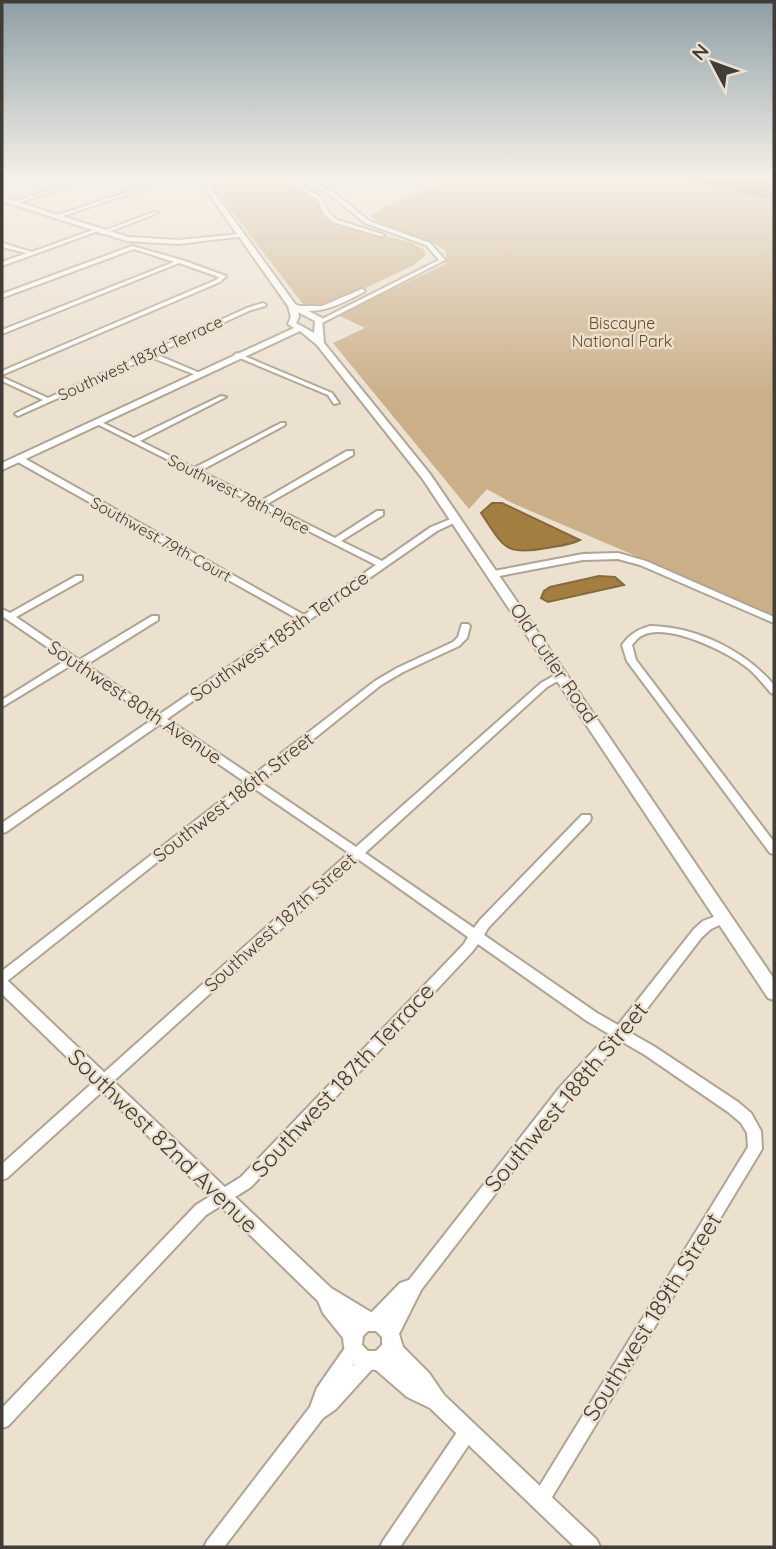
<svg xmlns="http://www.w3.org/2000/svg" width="776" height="1549" font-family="Quicksand,sans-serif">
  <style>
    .green { fill: #caaf88 }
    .water { fill: #a47d41; stroke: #866a3d; stroke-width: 2 }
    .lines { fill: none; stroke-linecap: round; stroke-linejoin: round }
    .minor-casing { stroke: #afa494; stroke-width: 4 }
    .tertiary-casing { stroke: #afa494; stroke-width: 4 }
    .secondary-casing { stroke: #afa494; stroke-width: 4 }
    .minor { fill: #fff; fill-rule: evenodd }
    .tertiary { fill: #fff; fill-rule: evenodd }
    .secondary { fill: #fff; fill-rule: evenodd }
    .labels { text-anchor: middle; stroke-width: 5; stroke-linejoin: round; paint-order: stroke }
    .far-park-label { font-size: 16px; fill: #684c1e; stroke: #ece0cf }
    .far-street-label { font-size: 16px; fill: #413c35; stroke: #ece0cf }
    .street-label { font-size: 19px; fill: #413c35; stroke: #ece0cf }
    .near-street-label { font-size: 23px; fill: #413c35; stroke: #ece0cf }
  </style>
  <rect width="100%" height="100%" fill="#ece0cf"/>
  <path class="green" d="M208 180H283L318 199 325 216 338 225 410 242 423 249 426 255 414 265 332 304 320 308 305 307Z
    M450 180H774V615L512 503 487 489 469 509 333 343 365 328 338 315 446 264V251C423 234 393 234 370 216L384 207Z"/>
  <path class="water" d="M690 180H774V199Z
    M492 503H502L580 540C570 545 558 546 547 548 504 556 504 547 481 513Z
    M599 576 615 577 624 585 548 602 541 598 544 591 550 587Z"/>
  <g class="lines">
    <defs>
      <path id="minor" d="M80 180H86L14 204 10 203Z
        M285 180H290L321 197 329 213 337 220 385 235 380 236 333 222 325 215 317 199Z
        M295 180H300L332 191 369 221 430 243 445 260 322 323H318V321L439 260 426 245 365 223 328 193Z
        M145 186 149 187 57 218 52 217Z
        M154 212 158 213 103 234 98 233Z
        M93 230 98 231 2 266V262L27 253 2 247V243L32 252Z
        M132 246 182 260 226 276 220 282 2 375V371L216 280 219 277 179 263 2 334V330L174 262 134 249 2 298V294Z
        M362 289 365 291 364 292C343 303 317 317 294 308L297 306H322Z
        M263 303 266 305 265 306 251 310 155 354 200 373V375H196L150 357 18 416 15 414 16 413 43 400 2 381V377L4 378 48 398 247 308Z
        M237 353 332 393 339 403 334 404 328 395 235 356 234 355Z
        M221 396 226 397 140 441 194 468 281 423H285V425L200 471 261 501 347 451H353V455L267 504 335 538 377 511H383V515L341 541 382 561 431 527 453 518H456L460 520 437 531 167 719 252 776 375 681 397 668 453 642 458 637 462 624H468L470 626 467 638 459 646 403 672 381 685 260 782 356 847 541 683 559 673H565L567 675 565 677 547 687 365 853 474 928 480 920 582 815H590L591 818 590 821 488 928 484 935 597 1013 618 1025 694 929 703 921 724 913 728 915 730 918 728 921 711 929 702 937 629 1032 655 1047 738 1102 751 1113 761 1131 762 1149 546 1507 540 1510 534 1507 531 1501 534 1495 748 1147 747 1133 741 1123 728 1112 645 1055 621 1041 570 1097 421 1290 396 1340 390 1342 384 1340 382 1334 388 1319 382 1326 376 1328 370 1326 368 1320 370 1314 400 1283 409 1280 560 1087 609 1034 587 1021 478 944 472 952 251 1187 206 1215 8 1426 2 1428V1408L196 1205 241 1177 464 944 468 937 358 859 7 1178 2 1180V1164L349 853 252 787 6 982 2 983V971L245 782 160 724 6 832 2 833V823L153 719 73 664 2 707V700L66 660 2 616V609L10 613 76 576H82V580L16 617 79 660 152 616H158V620L86 665 160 714 298 619 16 461V457H22L304 615 376 565 93 422 99 421 134 438Z
        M618 553 646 561 774 617V623L640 565 618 559 583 560 494 577 490 574 494 571 583 554Z
        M650 626C697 627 744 650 774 685V694L771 693C764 685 757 676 749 669 728 652 676 627 649 633 640 635 637 639 632 645L636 660 774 842V854L770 853 627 661 622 645C630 634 637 630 650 626Z
        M355 1340 361 1342 363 1348 352 1367 362 1355 368 1353 374 1355 376 1361 374 1367 336 1409 323 1418 224 1547H204L207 1541 310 1407 317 1388 349 1342Z
        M468 1423 474 1425 476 1431 474 1437 400 1547H380L383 1541 462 1425Z"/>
      <path id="tertiary" d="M2 197 128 237 178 240 242 234 245 236 178 244 127 241 2 201Z
        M2 979 7 980 331 1288 369 1311 392 1321 399 1334 403 1347 429 1373 444 1395 597 1540 600 1547H575L430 1408 407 1397 376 1370 366 1369 351 1362 344 1347 343 1338 323 1313 318 1301 2 994ZM368 1331H376L382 1337V1345L376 1351H368L362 1345 363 1336Z"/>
      <path id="secondary" d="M199 180H205L295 304 322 318 324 343 430 474 774 979V1000L768 998 422 478 317 345 300 331 2 470V463L294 328 288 324 291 317 288 306ZM298 312 315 321 314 333 296 323 299 317Z"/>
    </defs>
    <use href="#minor" class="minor-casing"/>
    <use href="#tertiary" class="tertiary-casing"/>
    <use href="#secondary" class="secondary-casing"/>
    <use href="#minor" class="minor"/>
    <use href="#tertiary" class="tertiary"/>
    <use href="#secondary" class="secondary"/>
  </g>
  <linearGradient id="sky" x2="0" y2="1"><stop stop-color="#8d9ea5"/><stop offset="0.45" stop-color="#f6f1e9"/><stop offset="1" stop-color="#f6f1e9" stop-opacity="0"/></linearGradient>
  <rect width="776" height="397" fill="url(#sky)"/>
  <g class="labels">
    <g class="far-park-label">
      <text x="622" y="329">Biscayne<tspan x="622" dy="18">National Park</tspan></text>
    </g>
    <g class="far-street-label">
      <text transform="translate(140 358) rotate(-25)" y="6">Southwest 183rd Terrace</text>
      <text transform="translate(239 494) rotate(27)" y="6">Southwest 78th Place</text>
      <text transform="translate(161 539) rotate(29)" y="6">Southwest 79th Court</text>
    </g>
    <g class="street-label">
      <text transform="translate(279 636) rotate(-35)" y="7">Southwest 185th Terrace</text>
      <text transform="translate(554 663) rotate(56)" y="7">Old Cutler Road</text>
      <text transform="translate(135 702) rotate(34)" y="7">Southwest 80th Avenue</text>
      <text transform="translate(233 797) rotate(-38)" y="7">Southwest 186th Street</text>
      <text transform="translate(280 922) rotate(-42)" y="7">Southwest 187th Street</text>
    </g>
    <g class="near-street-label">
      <text transform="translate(343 1080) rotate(-47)" y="8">Southwest 187th Terrace</text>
      <text transform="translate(566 1097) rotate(-50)" y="8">Southwest 188th Street</text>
      <text transform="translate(163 1141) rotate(44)" y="8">Southwest 82nd Avenue</text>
      <text transform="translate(652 1317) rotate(-58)" y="8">Southwest 189th Street</text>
    </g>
  </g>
  <rect width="776" height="1549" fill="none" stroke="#413c35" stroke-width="7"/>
  <g transform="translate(713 63) rotate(311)" stroke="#ece0cf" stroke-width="5" paint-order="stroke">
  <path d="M0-5L12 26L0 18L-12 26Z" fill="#413c35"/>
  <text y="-10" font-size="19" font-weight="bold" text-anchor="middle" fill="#413c35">N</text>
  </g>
</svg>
